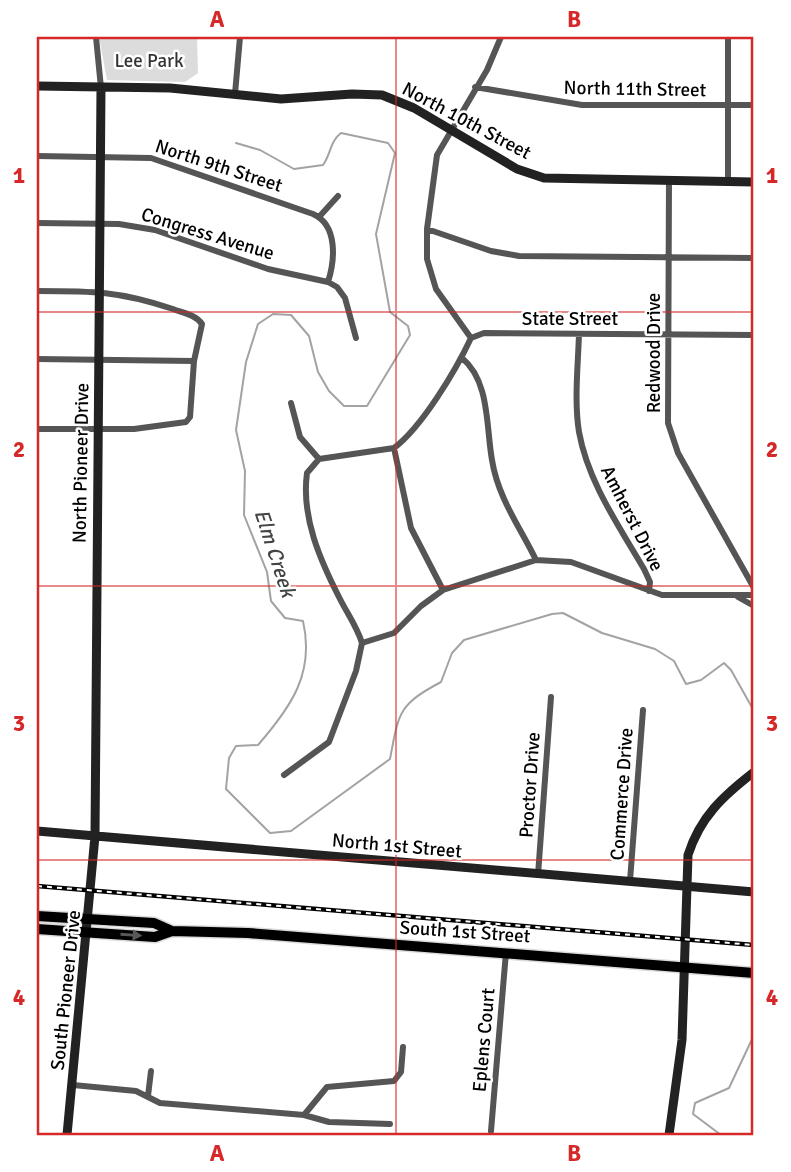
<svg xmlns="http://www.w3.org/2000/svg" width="791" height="1172" font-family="Signika,sans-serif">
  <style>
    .green { fill: #dcdcdc }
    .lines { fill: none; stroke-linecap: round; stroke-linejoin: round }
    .stream { stroke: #a3a3a3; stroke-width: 2 }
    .primary-casing { stroke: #dbdbdb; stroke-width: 13 }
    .street { stroke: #555; stroke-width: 6 }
    .secondary { stroke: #222; stroke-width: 9 }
    .primary { stroke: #000; stroke-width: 10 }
    .rail-casing { stroke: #000; stroke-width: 4.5 }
    .rail { stroke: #fff; stroke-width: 2; stroke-dasharray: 5; stroke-linecap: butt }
    .oneway { fill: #595959 }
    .grid { fill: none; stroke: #d62828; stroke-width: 2; stroke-opacity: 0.55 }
    .labels { text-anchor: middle; stroke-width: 5; stroke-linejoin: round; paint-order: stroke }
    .park-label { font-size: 19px; fill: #333; stroke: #fff }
    .street-label { font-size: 19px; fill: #000; stroke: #fff }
    .water-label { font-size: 21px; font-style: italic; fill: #444; stroke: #fff }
    .neatline { fill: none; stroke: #d62828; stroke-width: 2.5 }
    .grid-label { font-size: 23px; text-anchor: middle; font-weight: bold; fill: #d62828 }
  </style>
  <rect width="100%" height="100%" fill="#fff"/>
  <path class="green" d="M99 37H197L198 73 185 82 107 80Z"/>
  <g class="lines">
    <path class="stream" d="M236 143 260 150 294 169 323 165C331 154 330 141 341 133L388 143 395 153 376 234 390 312 408 326 410 335 367 406H344L329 391 318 372 309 336 291 315 273 314 258 324 246 362 236 430 245 471 244 515 267 572 271 601 285 618 303 621C315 673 291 707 258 745L236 746 229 758 226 789 270 833 291 831 390 759C399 712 398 705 441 682L452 653 464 640 552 614 563 613 602 633 655 649 674 661 686 684 701 680 724 663 731 670 754 711
      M721 1135 693 1114 695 1103 729 1088 754 1035"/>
    <defs>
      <path id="primary" d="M37 916 154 923 172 931
        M37 929 155 937 172 931 248 933 754 973"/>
    </defs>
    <use href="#primary" class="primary-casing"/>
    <path class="street" d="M96 37 101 88
      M728 37V181
      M475 87 582 105H754
      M235 94 240 37
      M37 156 151 158 313 214C338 225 335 260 328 282
      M669 180 668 423 678 453 754 588
      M319 217 338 196
      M37 223 119 224 155 230 268 269 328 282 337 287 345 298 356 338
      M427 229 491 251 519 256 754 258
      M37 291C93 291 119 291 173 309 183 313 196 315 202 324L194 361 190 417 186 422 134 429H37
      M579 334C578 366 574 401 579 432 588 482 619 526 644 569L650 582 649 591
      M471 338 484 333 754 335
      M462 358C490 381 486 427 492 460 498 498 520 527 536 560
      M37 359 194 361
      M291 403 300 437 319 459
      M394 448 411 528 443 590
      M738 597 754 606
      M362 643C357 627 347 613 340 599 320 560 301 517 307 473L319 459 394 448C422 427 456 370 471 338L436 289 427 259V229L437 155 487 70 501 37
      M362 643 394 633 421 606 443 590 536 560 571 562 662 595H754
      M284 775 329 742 356 671 362 643
      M538 875 551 697
      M630 881 643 710
      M73 1085 136 1091 160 1103 304 1115 329 1122 390 1124
      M148 1096 151 1071
      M304 1115 327 1087 394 1081 401 1072 403 1047
      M491 1131 506 952"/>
    <path class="secondary" d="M37 86 170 88 281 99 352 94 382 95 414 108 517 169 544 178 754 182
      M37 831 754 892
      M67 1135 95 836 101 88
      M669 1135 682 1040 688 855C700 817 723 796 754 772"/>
    <use href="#primary" class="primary"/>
    <defs>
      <path id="rail" d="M37 886 754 945"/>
    </defs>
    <use href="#rail" class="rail-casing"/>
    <use href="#rail" class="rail"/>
  </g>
  <defs><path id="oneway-solid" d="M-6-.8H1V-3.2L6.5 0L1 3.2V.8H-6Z" transform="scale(1.75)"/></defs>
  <use class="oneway" href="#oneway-solid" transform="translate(131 935) rotate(4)"/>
  <path class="grid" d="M396 37V1135M37 312H754M37 586H754M37 860H754"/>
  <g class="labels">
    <g class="park-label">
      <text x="149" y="67">Lee Park</text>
    </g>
    <g class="street-label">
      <text transform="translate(635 88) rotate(1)" y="7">North 11th Street</text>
      <text transform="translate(467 120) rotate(28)" y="7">North 10th Street</text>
      <text transform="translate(219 165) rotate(18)" y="7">North 9th Street</text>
      <text transform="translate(208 233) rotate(17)" y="7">Congress Avenue</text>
      <text x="570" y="325">State Street</text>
      <text transform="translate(653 353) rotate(-90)" y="7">Redwood Drive</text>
      <text transform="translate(80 463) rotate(-89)" y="7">North Pioneer Drive</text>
      <text transform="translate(633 518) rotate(63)" y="7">Amherst Drive</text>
      <text transform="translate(529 785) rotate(-86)" y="7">Proctor Drive</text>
      <text transform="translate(621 794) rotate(-86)" y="7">Commerce Drive</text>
      <text transform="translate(397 845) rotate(5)" y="7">North 1st Street</text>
      <text transform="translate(465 931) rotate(4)" y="7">South 1st Street</text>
      <text transform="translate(65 990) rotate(-84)" y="7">South Pioneer Drive</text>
      <text transform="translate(483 1040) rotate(-85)" y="7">Eplens Court</text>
    </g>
    <g class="water-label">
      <text transform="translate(275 553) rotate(72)" y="7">Elm Creek</text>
    </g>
  </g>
  <rect width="791" height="1172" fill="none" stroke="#ffffff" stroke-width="77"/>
  <rect x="38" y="38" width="714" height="1096" class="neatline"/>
  <g class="grid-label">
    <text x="217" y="27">A</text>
    <text x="574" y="27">B</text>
    <text x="19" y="183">1</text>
    <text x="772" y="183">1</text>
    <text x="19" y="457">2</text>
    <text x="772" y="457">2</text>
    <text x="19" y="731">3</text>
    <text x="772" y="731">3</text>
    <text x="19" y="1005">4</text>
    <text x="772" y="1005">4</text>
    <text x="217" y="1161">A</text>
    <text x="574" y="1161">B</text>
  </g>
</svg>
